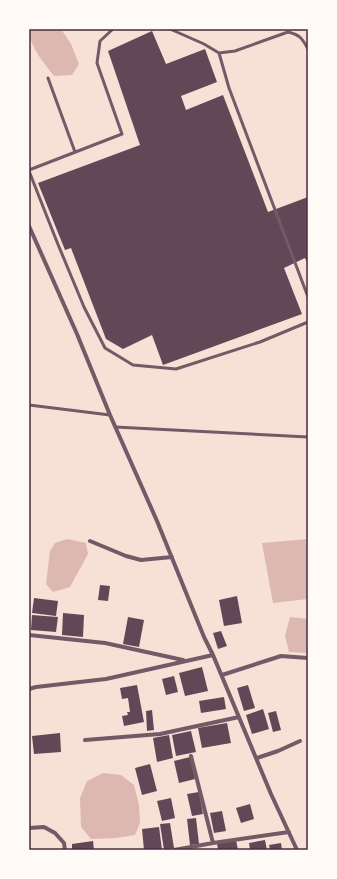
<svg xmlns="http://www.w3.org/2000/svg" width="337" height="879" font-family="'Exo 2',sans-serif">
  <style>
    .water { fill: #dcb8b0 }
    .building { fill: #644757 }
    .lines { fill: none; stroke-linecap: round; stroke-linejoin: round }
    .service { stroke: #755966; stroke-width: 3 }
    .minor { stroke: #755966; stroke-width: 4 }
    .neatline { fill: none; stroke: #4a2c40; stroke-width: 1.5 }
  </style>
  <rect width="100%" height="100%" fill="#f7e1d7"/>
  <path class="water" d="M29 29H61L71 44 79 64 72 75 54 76C44 63 29 46 29 29Z
    M67 539 86 543 88 554 70 587 53 592 46 584 50 551 55 543Z
    M308 539V599L273 603 262 543Z
    M290 617 308 619V653L289 652 285 636Z
    M103 773 121 775 134 785 139 805 140 823 135 835 116 838 91 839 81 827 80 798 87 781Z"/>
  <path class="building" d="M152 31 166 64 205 49 217 82 181 96 186 110 223 95 268 212 308 197V265L305 258 284 268 302 314 163 365 152 335 123 349 106 339 71 248 65 250 38 183 140 145 108 51Z
    M100 585 110 586 108 601 98 600Z
    M237 596 242 623 224 626 219 600Z
    M34 598 58 601 56 616 32 613Z
    M63 613 84 615 83 637 62 635Z
    M32 615 58 617 56 632 31 630Z
    M128 617 144 620 139 647 123 644Z
    M221 631 227 646 218 649 213 633Z
    M202 667 208 691 185 696 179 673Z
    M174 676 178 692 166 695 162 679Z
    M137 685 144 722 124 726 122 716 128 715 127 712H130L128 698 122 699 120 688Z
    M248 685 255 708 244 711 237 688Z
    M224 697 226 709 201 713 199 701Z
    M263 709 269 729 252 734 246 715Z
    M152 710 154 730 147 731 146 711Z
    M276 711 281 730 273 732 268 713Z
    M227 723 231 743 202 748 198 728Z
    M191 731 196 752 176 756 172 735Z
    M60 733 61 752 34 754 32 736Z
    M169 735 173 758 157 762 153 738Z
    M190 757 195 779 179 783 174 761Z
    M150 764 157 791 142 795 135 768Z
    M199 792 203 814 192 816 187 794Z
    M171 798 175 818 162 821 157 801Z
    M250 804 254 819 241 823 236 808Z
    M222 811 226 831 214 833 210 813Z
    M196 818 199 844 190 845 187 819Z
    M170 823 174 848 164 850 160 824Z
    M159 827 162 850H144L142 829Z
    M236 840 238 850H218L217 843Z
    M265 840 267 850H250L249 843Z
    M93 841 94 850H72V844Z
    M281 843 282 850H270L269 845Z"/>
  <g class="lines">
    <path class="service" d="M170 29 204 44 219 53 235 51 288 32C300 35 302 38 308 49
      M219 53 229 88 308 297
      M48 78 75 152
      M29 170 122 134 97 63 100 41 113 29
      M29 171 57 242 84 307 105 348 133 365 176 369 260 342 308 322
      M29 405 110 415
      M115 427 308 437"/>
    <path class="minor" d="M29 226 77 334 110 415 157 521 204 637 213 655 271 794 297 850
      M90 541 126 556 141 560 172 557
      M29 635 105 643 183 660
      M222 675 281 656 308 658
      M29 689 36 687 106 679 213 655
      M85 740 160 734 239 717
      M191 756 213 843
      M257 758 278 751 300 741
      M29 828 44 827 55 833 64 843 65 850
      M174 850 213 843 289 832"/>
  </g>
  <rect width="337" height="879" fill="none" stroke="#fffaf5" stroke-width="60"/>
  <rect x="30" y="30" width="277" height="819" class="neatline"/>
</svg>
